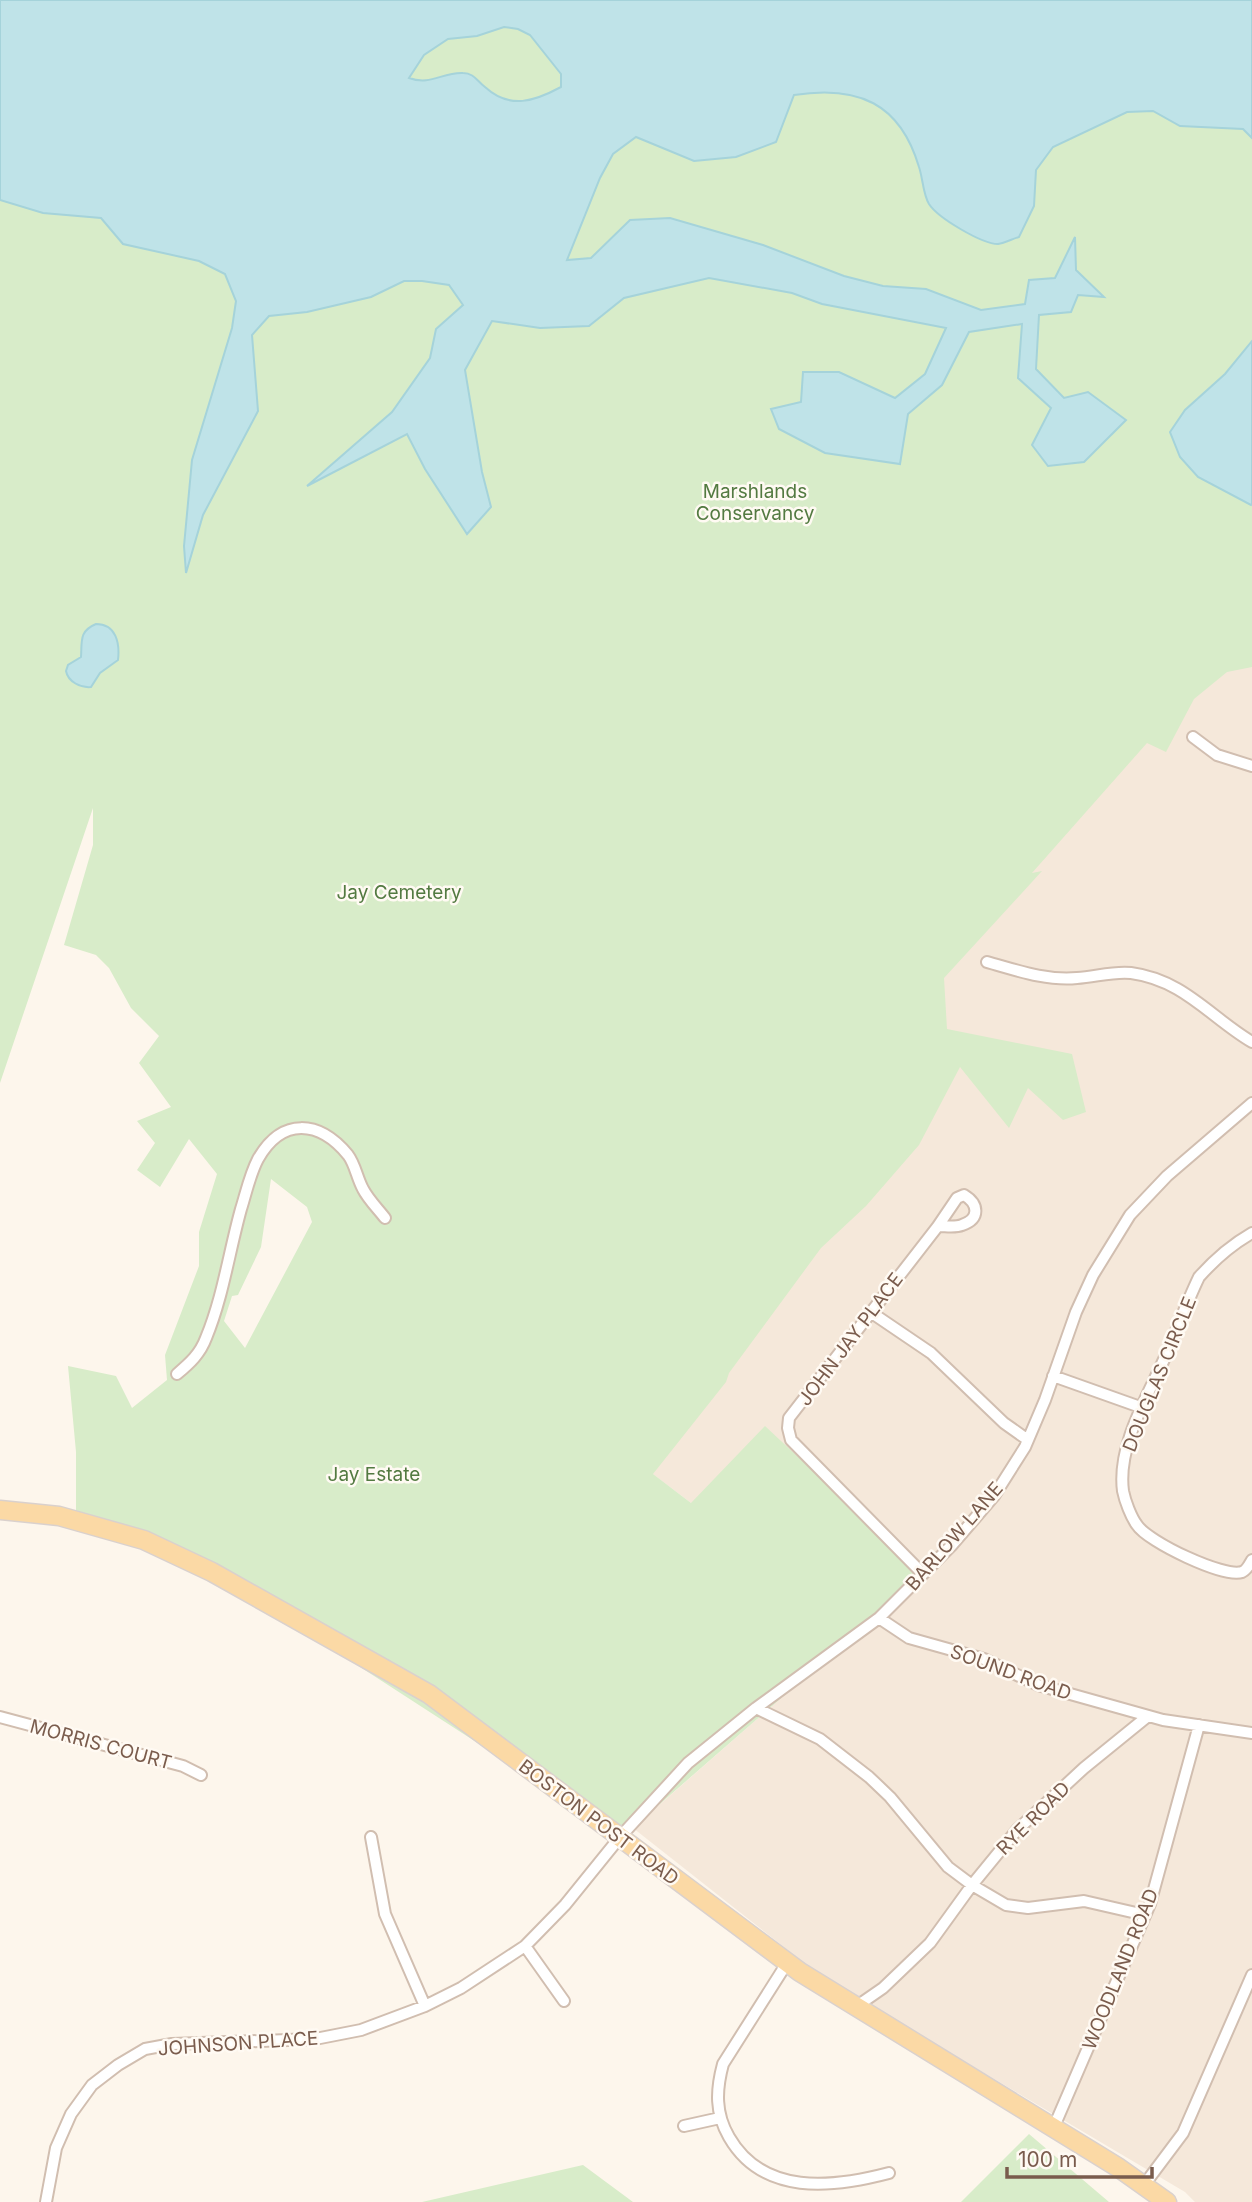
<svg xmlns="http://www.w3.org/2000/svg" width="1252" height="2202" font-family="Inter,sans-serif">
  <style>
    .residential { fill: #f5e8da }
    .green { fill: #d8ecc9; fill-rule: evenodd }
    .water { fill: #bfe3e8; stroke: #a5d3da; stroke-width: 2; fill-rule: evenodd }
    .lines { fill: none; stroke-linecap: round; stroke-linejoin: round }
    .street-casing { stroke: #d1beb0; stroke-width: 14 }
    .primary-casing { stroke: #dad1cd; stroke-width: 21 }
    .street { stroke: #fff; stroke-width: 10 }
    .primary { stroke: #fbd9a5; stroke-width: 18 }
    .labels { text-anchor: middle; stroke-width: 5; stroke-linejoin: round; paint-order: stroke }
    .park-label { font-size: 19px; fill: #537a41; stroke: #fffaf3 }
    .street-label { font-size: 19px; fill: #7a5c4d; stroke: #fffaf3 }
  </style>
  <rect width="100%" height="100%" fill="#fdf6ec"/>
  <path class="residential" d="M1252 452V2202H1195L1185 2192 822 1977 633 1828 772 1706 691 1503 596 1431Z"/>
  <path class="green" d="M472 20 1252 58V667L1227 672 1194 699 1166 752 1147 743 1032 873 1042 871 944 978 947 1029 1072 1054 1086 1112 1063 1120 1028 1088 1009 1128 960 1067 919 1145 866 1206 821 1248 729 1373 726 1382 653 1474 691 1503 765 1426 923 1574 613 1845 598 1821 158 1536 144 1540 76 1512V1452L68 1366 116 1376 132 1408 167 1380 165 1355 199 1266V1232L217 1174 189 1139 160 1187 137 1170 155 1143 137 1121 171 1107 139 1063 159 1036 131 1008 109 968 96 955 64 945 93 845V808L0 1083V200L43 213 101 218 123 244 199 261 225 274 236 301 232 328 301 124ZM271 1179 307 1207 312 1222 245 1348 224 1321 232 1296 238 1295 261 1247Z
    M1029 2134 1109 2202H961Z
    M583 2165 633 2202H422Z"/>
  <path class="water" d="M0 0H1252V138L1243 129 1180 126 1153 111 1127 112 1053 147 1036 170 1034 206 1019 237C1012 239 1005 243 998 244 982 244 938 218 929 204 923 194 923 179 919 167 900 103 858 85 794 95L776 142 736 157 694 161 636 137 613 154 600 178 567 260 591 258 630 220 670 218 763 245 844 276 883 286 926 289 981 310 1025 304 1029 280 1055 278 1075 237 1076 270 1104 297 1078 295 1071 312 1039 315 1036 369 1064 398 1088 392 1126 420 1084 462 1048 466 1032 445 1051 408 1018 378 1022 324 969 332 942 385 908 414 900 464 825 453 779 429 771 409 801 402 803 372H839L895 398 925 374 946 328 822 304 792 293 709 278 624 298 589 326 540 328 492 321 465 370 482 472 491 507 467 534 425 469 407 434 307 486 392 412 430 358 436 329 463 305 449 285 422 281H404L371 297 307 312 269 316 252 335 258 411 203 515 186 573 184 546 192 460 232 328 236 301 225 274 199 261 123 244 101 218 43 213 0 200ZM504 27 518 29 530 35 561 74V87C535 101 510 110 485 87 477 81 474 73 463 73 442 72 431 86 409 78L424 55 448 39 477 36Z
    M1252 341V504L1251 505 1198 477 1180 457 1170 432 1185 410 1225 374Z
    M96 624C116 624 120 643 118 660L100 673 91 687C81 688 68 682 66 671L68 665 81 657C82 641 79 631 96 624Z"/>
  <g class="lines">
    <defs>
      <path id="street" d="M1193 737 1217 755 1252 766
        M987 962C1016 970 1046 981 1077 978 1095 977 1113 971 1131 973 1184 980 1211 1018 1252 1042
        M964 1195C979 1204 980 1219 962 1225 955 1228 946 1226 938 1226L957 1198Z
        M1252 1233C1231 1245 1215 1259 1199 1277 1187 1302 1177 1329 1166 1355 1148 1396 1117 1445 1123 1491 1125 1501 1131 1517 1137 1525 1148 1542 1224 1578 1242 1572 1247 1570 1249 1565 1252 1560
        M872 1313 931 1353 1004 1423 1028 1440
        M177 1374C190 1363 200 1354 206 1338 223 1297 229 1252 241 1209 246 1193 250 1174 258 1159 282 1117 319 1120 348 1155 355 1164 357 1178 363 1189 368 1199 378 1209 385 1218
        M1053 1376 1143 1408
        M923 1574 791 1440 788 1428 789 1418 938 1226
        M879 1618 909 1638 984 1659 1038 1685 1163 1720 1252 1733
        M756 1708 820 1739 869 1777 890 1797 948 1867 972 1885 1006 1905 1028 1908 1084 1901 1145 1915
        M0 1717 183 1766 201 1775
        M371 1837 385 1914 425 2006
        M525 1946 564 2001
        M787 1963 723 2064C716 2090 715 2113 729 2137 763 2196 832 2188 889 2173
        M857 2006 883 1988 930 1943 972 1885 1017 1830 1084 1768 1148 1716
        M684 2126 720 2118
        M1053 2129 1150 1904 1199 1725
        M1144 2185 1183 2133 1252 1975
        M46 2202 56 2148 71 2114 92 2085 118 2065 145 2049 172 2044 315 2039 361 2030 425 2006 461 1988 525 1946 565 1905 620 1837 688 1763 756 1708 879 1618 952 1545 994 1496 1025 1447 1045 1400 1076 1312 1093 1275 1130 1215 1167 1176 1252 1103"/>
      <path id="primary" d="M0 1510 59 1516 144 1540 212 1572 429 1694 800 1972 1119 2168 1167 2202"/>
    </defs>
    <use href="#street" class="street-casing"/>
    <use href="#primary" class="primary-casing"/>
    <use href="#street" class="street"/>
    <use href="#primary" class="primary"/>
  </g>
  <g class="labels">
    <g class="park-label">
      <text x="755" y="498">Marshlands<tspan x="755" dy="22">Conservancy</tspan></text>
      <text x="399" y="899">Jay Cemetery</text>
      <text x="374" y="1481">Jay Estate</text>
    </g>
    <g class="street-label">
      <text transform="translate(850 1339) rotate(-53)" y="7">JOHN JAY PLACE</text>
      <text transform="translate(1159 1374) rotate(-68)" y="7">DOUGLAS CIRCLE</text>
      <text transform="translate(954 1536) rotate(-49)" y="7">BARLOW LANE</text>
      <text transform="translate(1011 1672) rotate(20)" y="7">SOUND ROAD</text>
      <text transform="translate(101 1744) rotate(15)" y="7">MORRIS COURT</text>
      <text transform="translate(1033 1818) rotate(-45)" y="7">RYE ROAD</text>
      <text transform="translate(599 1822) rotate(37)" y="7">BOSTON POST ROAD</text>
      <text transform="translate(1120 1969) rotate(-68)" y="7">WOODLAND ROAD</text>
      <text transform="translate(238 2043) rotate(-4)" y="7">JOHNSON PLACE</text>
    </g>
  </g>
  <path d="M1007 2167v10h145v-10" fill="none" stroke="#7a5c4d" stroke-width="3.5"/>
  <text x="1018" y="2167" font-size="21" fill="#7a5c4d" stroke="#fffaf3" stroke-width="5" paint-order="stroke">100 m</text>
</svg>
